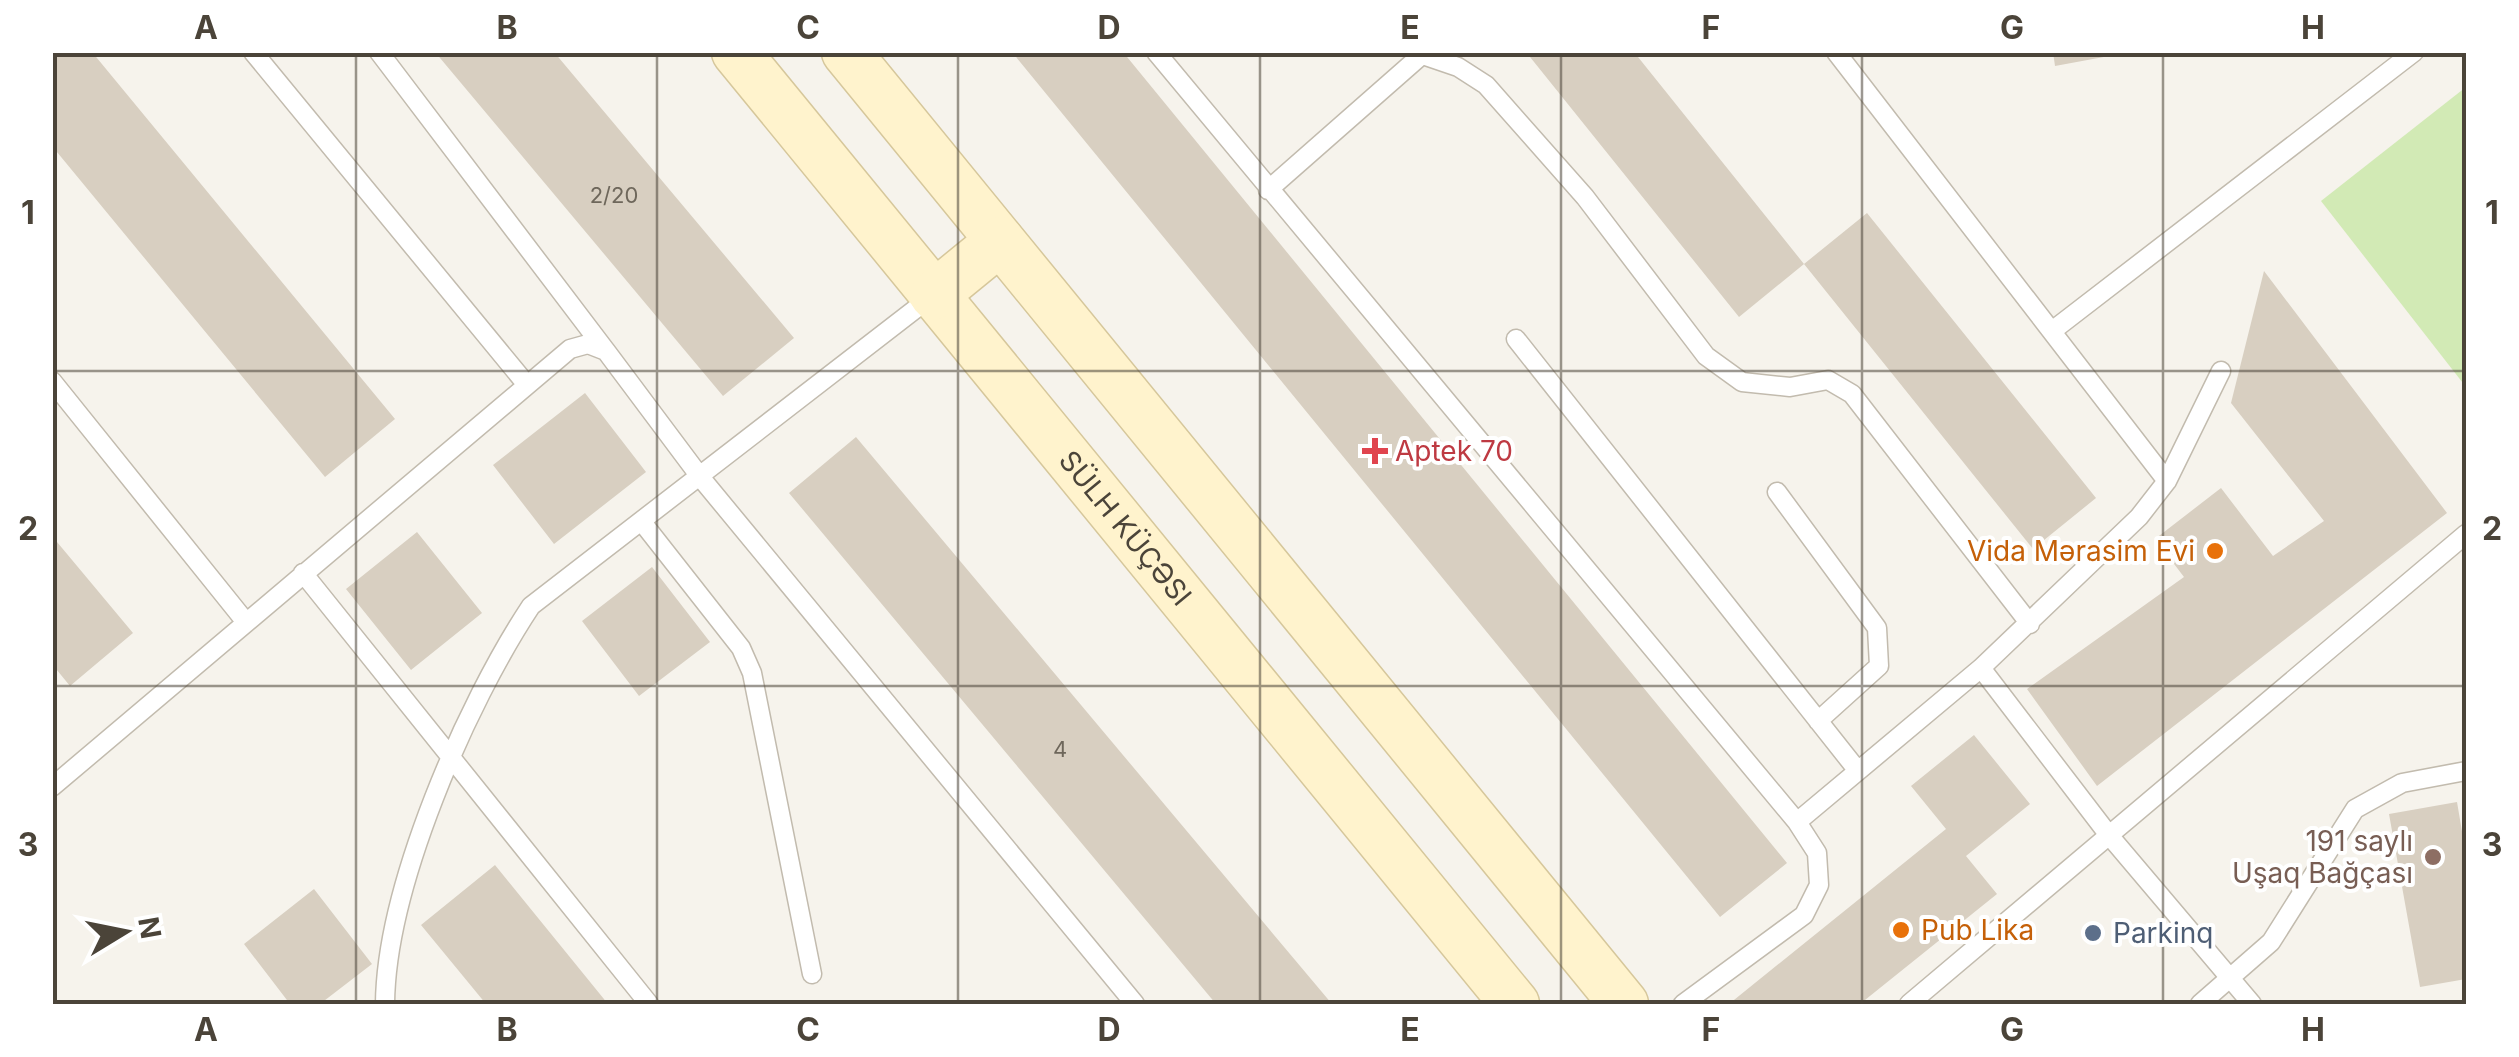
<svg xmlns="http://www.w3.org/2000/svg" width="2519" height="1057" font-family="Inter,sans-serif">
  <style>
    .green { fill: #d2eab5 }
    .building { fill: #d8cfc1 }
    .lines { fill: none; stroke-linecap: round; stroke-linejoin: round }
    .lane-casing { stroke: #c2bbae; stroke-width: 21 }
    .secondary-casing { stroke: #d6c79b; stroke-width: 51 }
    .lane { stroke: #fff; stroke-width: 18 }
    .secondary { stroke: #fff3cd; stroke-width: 48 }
    .grid { fill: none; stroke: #4b4439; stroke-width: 2.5; stroke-opacity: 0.55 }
    .health-dot { fill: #e0444e; stroke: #fff; stroke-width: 4 }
    .food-dot { fill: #e8710a; stroke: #fff; stroke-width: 4 }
    .education-dot { fill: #8d6e63; stroke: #fff; stroke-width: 4 }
    .service-dot { fill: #5c6f8a; stroke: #fff; stroke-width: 4 }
    .labels { text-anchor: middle; stroke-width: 8; stroke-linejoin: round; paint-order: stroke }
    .number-label { font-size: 22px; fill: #6e675b }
    .health-label { font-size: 28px; fill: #be3a42; stroke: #fff; text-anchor: start }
    .street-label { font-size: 28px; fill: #4b4439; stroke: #fff }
    .food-label { font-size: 28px; fill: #c56008; stroke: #fff; text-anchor: end }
    .education-label { font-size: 28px; fill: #785e54; stroke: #fff; text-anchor: end }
    .service-label { font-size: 28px; fill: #4e5e75; stroke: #fff; text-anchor: start }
    .neatline { fill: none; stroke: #4b4439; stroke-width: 4 }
    .grid-label { font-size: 32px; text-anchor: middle; font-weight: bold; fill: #4b4439 }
  </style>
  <rect width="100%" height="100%" fill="#f6f3ec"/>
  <path class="green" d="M2466 87V387L2321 201Z"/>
  <path class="building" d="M52 52H92L395 419 325 477 52 146Z
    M435 52H554L794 338 723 396Z
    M1012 52H1123L1787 863 1720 917Z
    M1526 52H1634L1804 264 1739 317Z
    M2053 52H2120V54L2055 66Z
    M1867 213 2096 498 2033 549 1804 264Z
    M2264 271 2447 513 2097 786 2027 689 2184 577 2155 539 2221 488 2273 556 2324 521 2231 403Z
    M585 393 646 472 554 544 493 465Z
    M856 437 1332 1004H1216L789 493Z
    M417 532 482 613 411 670 346 589Z
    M52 536 133 633 70 686 52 664Z
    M652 567 710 642 639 696 582 621Z
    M1974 735 2030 804 1966 856 1997 894 1860 1004H1729L1946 829 1911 786Z
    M2457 802 2466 855V979L2420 987 2389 814Z
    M495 865 608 1004H486L421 925Z
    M314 889 372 964 320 1004H290L244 944Z"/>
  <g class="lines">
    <defs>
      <path id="lane" d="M253 52 527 385
        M379 52 606 351
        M1156 52 1797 822 1817 853 1819 885 1804 915 1683 1004
        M1414 52 1458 67 1486 85 1585 197 1706 356 1742 382 1790 387 1828 380 1852 394 2030 624
        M1836 52 2167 481
        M1268 190 1425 52
        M2052 331 2414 52
        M1516 339 1858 771
        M52 381 245 621
        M1777 492 1877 628 1879 666 1818 721
        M642 522 741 648 752 673 812 974
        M303 573 649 1004
        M1981 668 2108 834 2252 1004
        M52 787 570 349 588 344 606 351 701 478 1135 1004
        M1797 822 1981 668 2139 517 2167 481 2221 371
        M385 1004C386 887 466 704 531 606L931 297
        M1909 1004 2466 534
        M2200 1004 2271 942 2355 809 2402 783 2466 771"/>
      <g id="secondary">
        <path id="s1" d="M736 52 1515 1004"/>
        <path d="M846 52 1624 1004"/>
        <path d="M934 295 1000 241"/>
      </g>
    </defs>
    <use href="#lane" class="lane-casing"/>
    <use href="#secondary" class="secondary-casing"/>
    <use href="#lane" class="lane"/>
    <use href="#secondary" class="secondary"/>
  </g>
  <path class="grid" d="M356 52V1004M657 52V1004M958 52V1004M1260 52V1004M1561 52V1004M1862 52V1004M2163 52V1004M52 371H2466M52 686H2466"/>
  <path class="health-dot" d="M1370 436h10v10h10v10h-10v10h-10v-10h-10v-10h10z"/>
  <g class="food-dot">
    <circle cx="2215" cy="551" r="10"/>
    <circle cx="1901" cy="930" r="10"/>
  </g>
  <circle class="education-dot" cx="2433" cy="857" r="10"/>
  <circle class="service-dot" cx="2093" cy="933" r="10"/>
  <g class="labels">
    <g class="number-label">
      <text x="614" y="203">2/20</text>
      <text x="1060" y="757">4</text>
    </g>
    <g class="health-label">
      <text x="1395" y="461">Aptek 70</text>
    </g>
    <g class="street-label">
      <text dy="10" stroke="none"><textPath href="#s1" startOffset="615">SÜLH KÜÇƏSI</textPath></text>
    </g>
    <g class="food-label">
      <text x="2195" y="561">Vida Mərasim Evi</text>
      <text x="1921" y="940" text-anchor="start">Pub Lika</text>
    </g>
    <g class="education-label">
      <text x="2413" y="851">191 saylı<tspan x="2413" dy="32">Uşaq Bağçası</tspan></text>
    </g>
    <g class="service-label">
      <text x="2113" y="943">Parkinq</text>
    </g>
  </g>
  <rect width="2519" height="1057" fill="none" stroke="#ffffff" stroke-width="110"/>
  <g transform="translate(125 932) rotate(80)" stroke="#ffffff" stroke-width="8" paint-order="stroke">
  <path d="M0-8L18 38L0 25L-18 38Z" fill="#4b4439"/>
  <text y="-15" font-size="28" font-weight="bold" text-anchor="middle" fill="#4b4439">N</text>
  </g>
  <rect x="55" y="55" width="2409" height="947" class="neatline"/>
  <g class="grid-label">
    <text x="206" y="39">A</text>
    <text x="507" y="39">B</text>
    <text x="808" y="39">C</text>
    <text x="1109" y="39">D</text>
    <text x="1410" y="39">E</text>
    <text x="1711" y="39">F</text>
    <text x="2012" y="39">G</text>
    <text x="2313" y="39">H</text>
    <text x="28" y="224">1</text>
    <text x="2492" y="224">1</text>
    <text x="28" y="540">2</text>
    <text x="2492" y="540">2</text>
    <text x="28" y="856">3</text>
    <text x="2492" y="856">3</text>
    <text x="206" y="1041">A</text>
    <text x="507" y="1041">B</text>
    <text x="808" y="1041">C</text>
    <text x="1109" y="1041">D</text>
    <text x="1410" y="1041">E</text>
    <text x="1711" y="1041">F</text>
    <text x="2012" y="1041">G</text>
    <text x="2313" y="1041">H</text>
  </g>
</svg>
